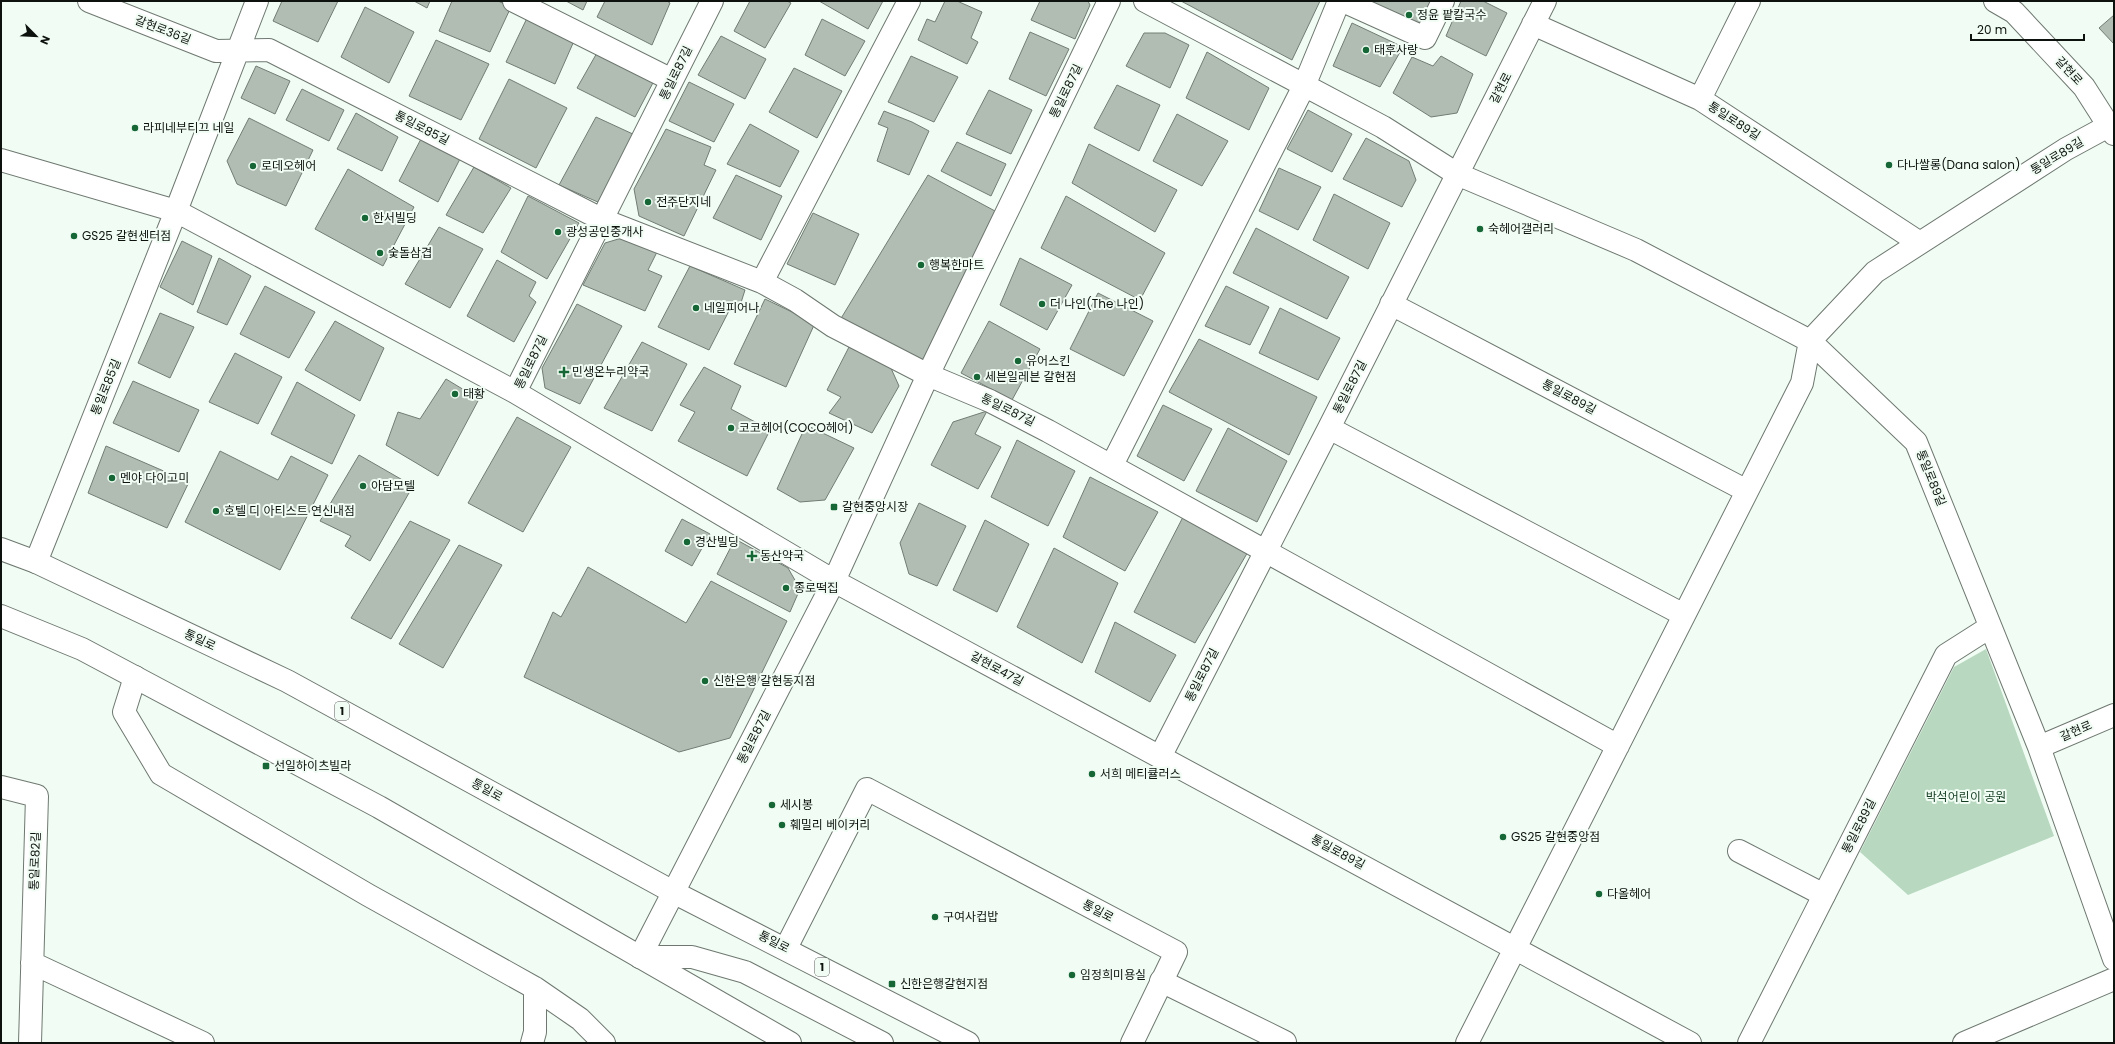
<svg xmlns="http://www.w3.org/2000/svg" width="2115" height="1044" font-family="Poppins,'Noto Sans KR',sans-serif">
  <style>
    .green { fill: #b8d8c0 }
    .building { fill: #b1bcb3; stroke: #727c74 }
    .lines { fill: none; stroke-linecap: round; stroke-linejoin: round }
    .service-casing { stroke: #6e7870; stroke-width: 24 }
    .minor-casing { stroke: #6e7870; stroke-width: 24 }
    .secondary-casing { stroke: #6e7870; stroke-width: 24 }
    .primary-casing { stroke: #6e7870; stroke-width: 24 }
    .service { stroke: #fff; stroke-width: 22 }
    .minor { stroke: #fff; stroke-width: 22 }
    .secondary { stroke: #fff; stroke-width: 22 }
    .primary { stroke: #fff; stroke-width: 22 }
    .poi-dot { fill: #166636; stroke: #f1fdf4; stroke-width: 1.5 }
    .labels { text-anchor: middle; stroke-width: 4; stroke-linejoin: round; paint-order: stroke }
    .shield { fill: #f1fdf4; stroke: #525854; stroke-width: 1 }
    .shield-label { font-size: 11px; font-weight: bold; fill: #0e120f }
    .poi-label { font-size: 12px; fill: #0e120f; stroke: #f1fdf4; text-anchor: start }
    .street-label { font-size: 12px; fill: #0e120f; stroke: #f1fdf4 }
    .park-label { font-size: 12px; fill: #143c21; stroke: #f1fdf4 }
  </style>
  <rect width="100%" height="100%" fill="#f1fdf4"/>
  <path class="green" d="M1986 649 2054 836 1908 895 1860 852 1954 667Z"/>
  <path class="building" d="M282 1H338L318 42 273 21Z
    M414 1H430L427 8Z
    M452 1H498L511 7 490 52 439 31Z
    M566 1H587L583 10Z
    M605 1H667L670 3 652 45 597 17Z
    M750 1H787L791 3 765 48 734 31Z
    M819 1H883L868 29Z
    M945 1H957L982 12 971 38 978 42 967 64 918 40 927 19 935 22Z
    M1040 1H1088L1090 5 1075 39 1031 20Z
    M1181 1H1320L1292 60Z
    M1360 1H1432L1421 28Z
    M1461 1H1483L1507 13 1486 56 1446 36Z
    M365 7 414 32 389 83 341 57Z
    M2114 15V44L2099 28Z
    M528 16 574 41 555 84 506 62Z
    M822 19 865 41 845 76 805 55Z
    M1352 23 1403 47 1380 87 1333 66Z
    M1030 32 1069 49 1046 96 1009 79Z
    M1144 33H1165L1189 45 1170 88 1126 66Z
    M721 36 766 59 745 99 698 75Z
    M436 40 489 64 461 120 409 96Z
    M598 51 655 79 635 117 577 88Z
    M1207 52 1269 88 1249 130 1186 98Z
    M911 56 958 77 934 122 888 102Z
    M1441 56 1473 74 1457 113 1431 117 1393 93 1412 57 1433 66Z
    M256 66 290 81 275 114 241 98Z
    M794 68 842 91 817 138 769 112Z
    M509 79 567 108 536 168 479 139Z
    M689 82 734 104 714 142 669 121Z
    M1117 85 1160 105 1139 151 1094 128Z
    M302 89 344 110 329 141 286 120Z
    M989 90 1032 110 1011 154 966 134Z
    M1308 110 1352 134 1332 172 1287 149Z
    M884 111 912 122 929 131 909 175 877 161 888 128 878 124Z
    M356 113 398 137 382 171 337 149Z
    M1177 114 1228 141 1202 186 1153 161Z
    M596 117 635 135 600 203 559 185Z
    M249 118 313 150 286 206 237 184 227 161Z
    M750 124 799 151 780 187 727 164Z
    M666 129 711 147 704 165 716 170 684 236 639 216 634 189Z
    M422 137 461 157 438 202 399 181Z
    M1366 138 1409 161 1416 180 1402 207 1343 179Z
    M957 142 1006 164 991 196 941 171Z
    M1089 144 1177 190 1155 232 1072 183Z
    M474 167 511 188 483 233 446 215Z
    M1279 168 1321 187 1298 230 1259 211Z
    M348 169 414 207 383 266 315 229Z
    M736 175 782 196 761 240 713 218Z
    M928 175 995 211 921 364 840 320Z
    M1334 194 1390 223 1368 269 1313 240Z
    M528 196 579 223 547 279 501 252Z
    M1066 196 1165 253 1140 300 1041 248Z
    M813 213 859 234 835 285 787 264Z
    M439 227 483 249 450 308 405 284Z
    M1256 228 1349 277 1327 319 1233 273Z
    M625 237 658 250 648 270 662 276 645 311 583 285 605 243Z
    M182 241 212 256 193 305 160 287Z
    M219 258 251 276 227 325 197 312Z
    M1020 258 1072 285 1047 330 1000 305Z
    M497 260 536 282 529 296 536 302 514 342 467 316Z
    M690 266 745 290 739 309 732 305 709 350 658 327Z
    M265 286 315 312 289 358 240 334Z
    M1226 286 1269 307 1250 345 1205 326Z
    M1098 293 1153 321 1124 376 1070 349Z
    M765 299 815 323 786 387 734 364Z
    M577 304 622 326 580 404 545 388 542 368Z
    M1280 308 1340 338 1318 380 1259 353Z
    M160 313 194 327 170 378 138 363Z
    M335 321 384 348 360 401 305 370Z
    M989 321 1040 349 1012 400 961 373Z
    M1199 339 1317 397 1289 455 1169 392Z
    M642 342 687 364 652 431 604 408Z
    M849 347 890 366 899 386 872 433 829 413 841 397 827 390Z
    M235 353 282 377 258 424 209 402Z
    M704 367 741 386 731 409 770 430 747 476 678 441 695 412 680 405Z
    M446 379 479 399 438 476 386 445 398 412 420 419Z
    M133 381 199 410 179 452 113 423Z
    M297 382 355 415 332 464 271 434Z
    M1163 405 1212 429 1184 481 1137 456Z
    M987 411 975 434 1001 447 978 489 931 465 953 422Z
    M517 417 571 447 523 532 468 503Z
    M806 425 854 448 825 500 800 502 777 489Z
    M1228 428 1287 461 1257 522 1196 491Z
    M1017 440 1075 471 1048 526 991 497Z
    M106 446 189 482 167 528 88 493Z
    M220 451 278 480 291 456 328 475 280 570 185 522Z
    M359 455 413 486 370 561 345 546 351 536 320 521Z
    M1090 477 1158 512 1125 571 1063 537Z
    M919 503 966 526 937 586 909 574 900 543Z
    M1183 517 1249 550 1195 643 1134 612Z
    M682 519 710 534 692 566 665 551Z
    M985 520 1029 544 997 612 953 590Z
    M410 521 450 540 391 639 351 618Z
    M735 539 788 568 800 589 790 612 717 574Z
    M459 545 502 565 443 668 399 644Z
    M1054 548 1118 583 1082 663 1017 627Z
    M588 567 686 623 711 581 787 621 730 738 679 752 524 677 553 612 561 617Z
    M1115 622 1176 655 1150 702 1095 672Z"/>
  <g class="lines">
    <defs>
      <path id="service" d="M1739 851 1824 895
        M640 957H692L745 972 882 1043
        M1161 981 1285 1042"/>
      <path id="minor" d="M89 1 216 51 269 50 603 220 762 282 795 300 833 326 928 375 990 401 1048 431 1618 746
        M514 1 672 80
        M1145 1 1383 127 1457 174 1636 250 1810 341 1916 442 2039 747 2114 959
        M1343 1 1425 38 1443 1
        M1533 24 1700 99 1920 243
        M1700 99 1749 1
        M1 160 176 211 515 392 834 581 1690 1043
        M762 282 909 1
        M1391 304 1747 491
        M515 392 712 1
        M1329 428 1684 615
        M1112 465 1304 86 1339 1
        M36 562 176 211 257 1
        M135 677 124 712 161 774 368 895 535 988 580 1019 604 1043
        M2039 747 2114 715
        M1160 757 1329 428 1545 1
        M1 787 37 796 30 1043
        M786 948 867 789 1176 952 1132 1043
        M640 957 834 581 928 375 1109 1
        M32 963 203 1043
        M532 1043 535 1032V988
        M1467 1043 1802 383 1810 341 1875 272 2066 149 2114 123
        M1749 1043 1946 655 1990 627
        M1964 1043 2114 979"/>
      <path id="secondary" d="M1995 1 2014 12 2084 87 2114 134"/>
      <path id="primary" d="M1 549 36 562 287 681 675 893 968 1043
        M1 616 82 649 379 807 790 1043"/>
    </defs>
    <use href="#service" class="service-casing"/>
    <use href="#minor" class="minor-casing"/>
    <use href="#secondary" class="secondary-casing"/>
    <use href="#primary" class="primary-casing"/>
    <use href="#service" class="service"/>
    <use href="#minor" class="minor"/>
    <use href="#secondary" class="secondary"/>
    <use href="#primary" class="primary"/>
  </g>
  <g class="poi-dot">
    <circle cx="1409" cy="15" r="4"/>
    <circle cx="1366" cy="50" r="4"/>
    <circle cx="135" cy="128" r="4"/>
    <circle cx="1889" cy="165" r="4"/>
    <circle cx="253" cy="166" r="4"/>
    <circle cx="648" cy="202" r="4"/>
    <circle cx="365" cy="218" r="4"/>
    <circle cx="1480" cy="229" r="4"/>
    <circle cx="558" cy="232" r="4"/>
    <circle cx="74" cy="236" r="4"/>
    <circle cx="380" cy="253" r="4"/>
    <circle cx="921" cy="265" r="4"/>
    <circle cx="1042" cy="304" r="4"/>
    <circle cx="696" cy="308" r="4"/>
    <circle cx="1018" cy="361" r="4"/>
    <path d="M562 366h4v4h4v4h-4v4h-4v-4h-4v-4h4z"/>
    <circle cx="977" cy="377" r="4"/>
    <circle cx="455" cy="394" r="4"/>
    <circle cx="731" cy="428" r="4"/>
    <circle cx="112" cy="478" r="4"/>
    <circle cx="363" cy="486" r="4"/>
    <rect x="830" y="503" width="8" height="8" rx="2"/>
    <circle cx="216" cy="511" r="4"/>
    <circle cx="687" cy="542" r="4"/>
    <path d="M750 550h4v4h4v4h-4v4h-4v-4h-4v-4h4z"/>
    <circle cx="786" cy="588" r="4"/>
    <circle cx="705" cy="681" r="4"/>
    <rect x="262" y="762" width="8" height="8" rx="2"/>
    <circle cx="1092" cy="774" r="4"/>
    <circle cx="772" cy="805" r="4"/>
    <circle cx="782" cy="825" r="4"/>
    <circle cx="1503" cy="837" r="4"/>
    <circle cx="1599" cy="894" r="4"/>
    <circle cx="935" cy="917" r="4"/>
    <circle cx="1072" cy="975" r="4"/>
    <rect x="888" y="980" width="8" height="8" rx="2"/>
  </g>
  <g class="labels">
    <g class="shield">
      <rect x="335" y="702" width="14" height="18" rx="3"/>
      <rect x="815" y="958" width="14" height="18" rx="3"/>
    </g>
    <g class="shield-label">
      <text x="342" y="715">1</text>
      <text x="822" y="971">1</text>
    </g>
    <g class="poi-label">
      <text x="1417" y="19">정윤 팥칼국수</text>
      <text x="1374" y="54">태후사랑</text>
      <text x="143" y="132">라피네부티끄 네일</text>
      <text x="1897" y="169">다나쌀롱(Dana salon)</text>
      <text x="261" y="170">로데오헤어</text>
      <text x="656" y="206">전주단지네</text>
      <text x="373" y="222">한서빌딩</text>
      <text x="1488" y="233">숙헤어갤러리</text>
      <text x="566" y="236">광성공인중개사</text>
      <text x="82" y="240">GS25 갈현센터점</text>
      <text x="388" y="257">숯돌삼겹</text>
      <text x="929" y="269">행복한마트</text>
      <text x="1050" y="308">더 나인(The 나인)</text>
      <text x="704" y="312">네일피어나</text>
      <text x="1026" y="365">유어스킨</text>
      <text x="572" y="376">민생온누리약국</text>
      <text x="985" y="381">세븐일레븐 갈현점</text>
      <text x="463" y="398">태황</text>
      <text x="739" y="432">코코헤어(COCO헤어)</text>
      <text x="120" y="482">멘야 다이고미</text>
      <text x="371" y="490">아담모텔</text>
      <text x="842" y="511">갈현중앙시장</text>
      <text x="224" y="515">호텔 디 아티스트 연신내점</text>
      <text x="695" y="546">경산빌딩</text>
      <text x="760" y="560">동산약국</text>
      <text x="794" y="592">종로떡집</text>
      <text x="713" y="685">신한은행 갈현동지점</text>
      <text x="274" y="770">선일하이츠빌라</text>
      <text x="1100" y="778">서희 메티큘러스</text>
      <text x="780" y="809">세시봉</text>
      <text x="790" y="829">훼밀리 베이커리</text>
      <text x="1511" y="841">GS25 갈현중앙점</text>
      <text x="1607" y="898">다올헤어</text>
      <text x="943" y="921">구여사컵밥</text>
      <text x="1080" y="979">임정희미용실</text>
      <text x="900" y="988">신한은행갈현지점</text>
    </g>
    <g class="street-label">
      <text transform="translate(163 30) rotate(21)" y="4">갈현로36길</text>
      <text transform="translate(2069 71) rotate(47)" y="4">갈현로</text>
      <text transform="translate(676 73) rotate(-64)" y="4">통일로87길</text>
      <text transform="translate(1501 88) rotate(-63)" y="4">갈현로</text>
      <text transform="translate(1066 91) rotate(-64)" y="4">통일로87길</text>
      <text transform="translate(1734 121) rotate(33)" y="4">통일로89길</text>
      <text transform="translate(422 128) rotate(27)" y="4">통일로85길</text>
      <text transform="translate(2057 156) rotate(-31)" y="4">통일로89길</text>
      <text transform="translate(531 362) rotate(-64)" y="4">통일로87길</text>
      <text transform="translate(106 387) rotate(-68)" y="4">통일로85길</text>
      <text transform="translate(1350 387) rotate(-63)" y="4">통일로87길</text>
      <text transform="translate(1569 397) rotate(28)" y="4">통일로89길</text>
      <text transform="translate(1008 410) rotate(26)" y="4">통일로87길</text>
      <text transform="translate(1931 478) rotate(68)" y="4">통일로89길</text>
      <text transform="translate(200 640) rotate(25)" y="4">통일로</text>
      <text transform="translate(997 669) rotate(28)" y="4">갈현로47길</text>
      <text transform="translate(1202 675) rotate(-63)" y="4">통일로87길</text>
      <text transform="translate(2076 731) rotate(-23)" y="4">갈현로</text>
      <text transform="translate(754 737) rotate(-63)" y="4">통일로87길</text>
      <text transform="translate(487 790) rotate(29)" y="4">통일로</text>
      <text transform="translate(1859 826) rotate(-63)" y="4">통일로89길</text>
      <text transform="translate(1338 852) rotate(28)" y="4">통일로89길</text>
      <text transform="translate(35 861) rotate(-88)" y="4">통일로82길</text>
      <text transform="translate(1098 911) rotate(28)" y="4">통일로</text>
      <text transform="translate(774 942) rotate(27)" y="4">통일로</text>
    </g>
    <g class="park-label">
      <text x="1966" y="801">박석어린이 공원</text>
    </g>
  </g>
  <rect width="2115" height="1044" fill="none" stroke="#0e120f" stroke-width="4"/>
  <g transform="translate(36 36) rotate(114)" stroke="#f1fdf4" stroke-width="3" paint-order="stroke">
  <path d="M0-3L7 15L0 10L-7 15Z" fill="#0e120f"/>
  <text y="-6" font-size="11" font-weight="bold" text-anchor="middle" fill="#0e120f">N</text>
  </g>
  <path d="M1971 34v6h113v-6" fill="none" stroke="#0e120f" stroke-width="2"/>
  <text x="1977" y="34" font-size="12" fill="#0e120f" stroke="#f1fdf4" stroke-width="3" paint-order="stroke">20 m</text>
</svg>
